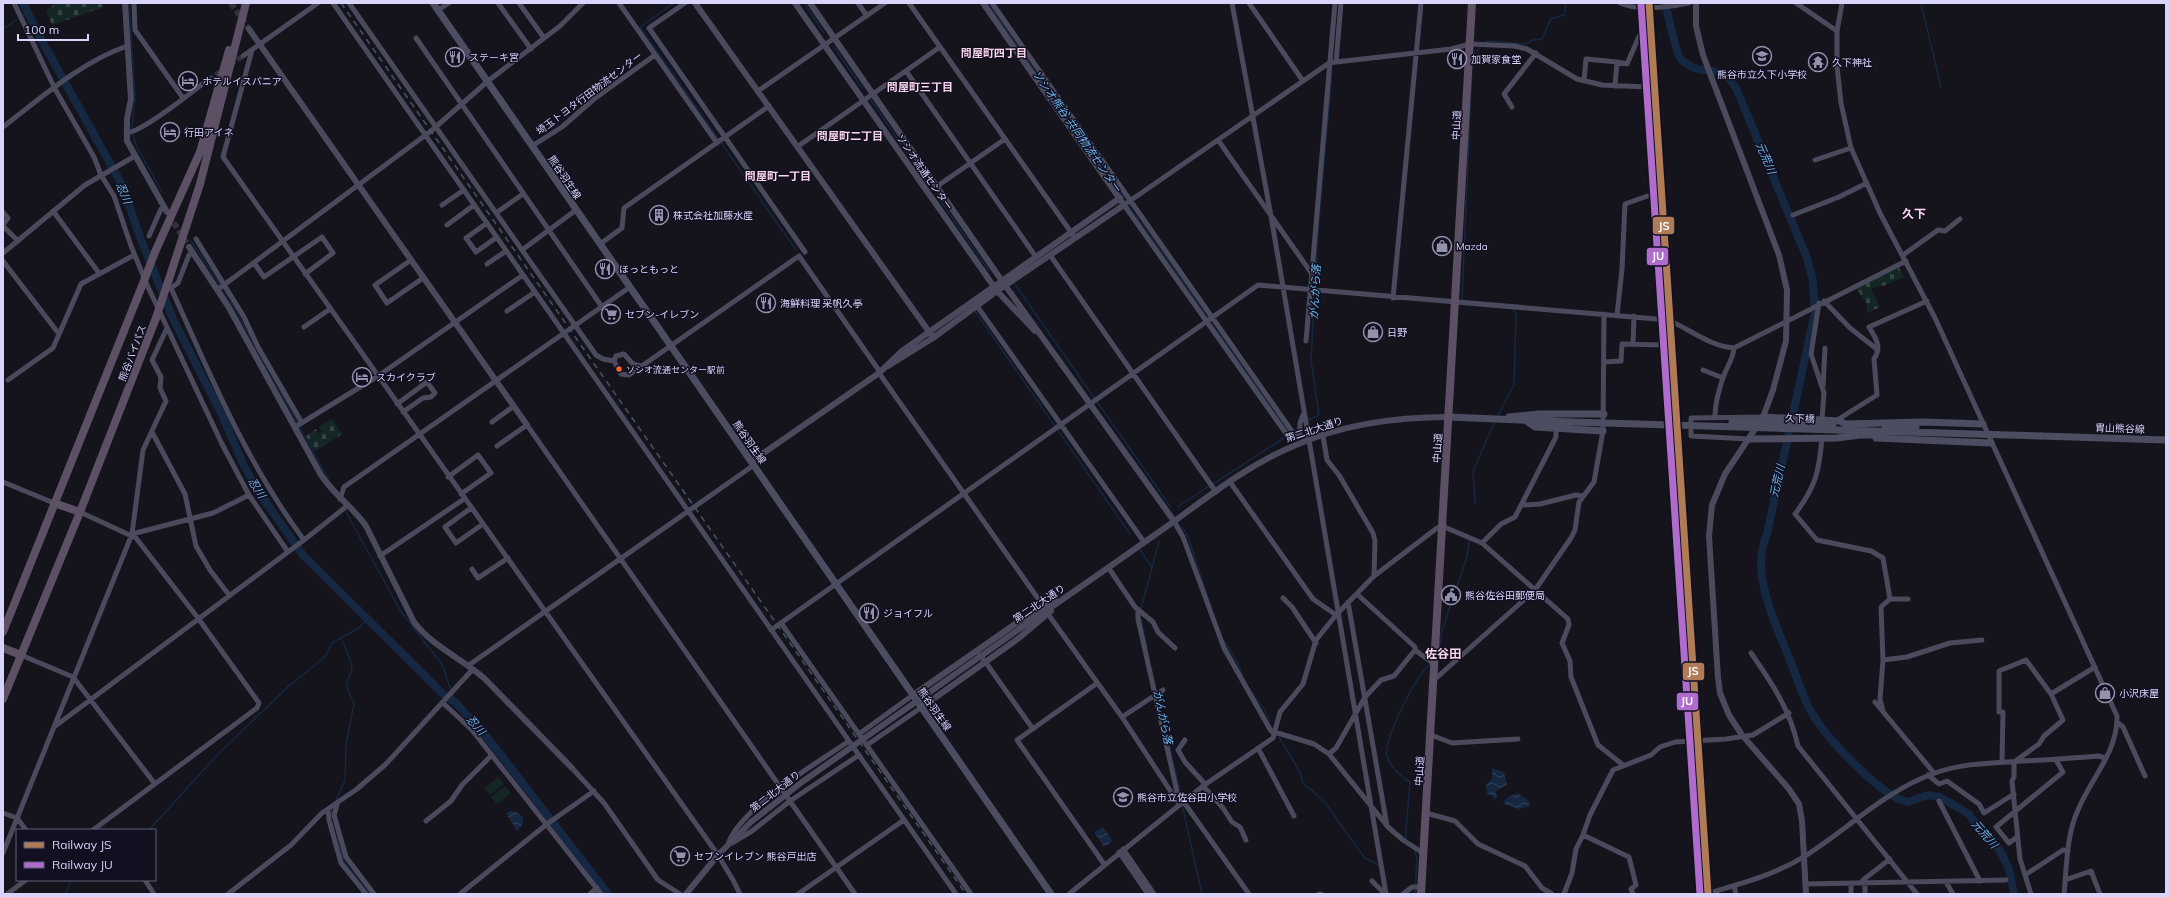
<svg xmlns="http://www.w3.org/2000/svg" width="2169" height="897" font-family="Mulish,'Noto Sans JP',sans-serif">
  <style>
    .grass { fill: #142726 }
    .cemetery { fill: url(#cemetery-stones) }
    .water { fill: url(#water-waves) }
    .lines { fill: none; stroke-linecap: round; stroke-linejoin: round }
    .stream { stroke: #152741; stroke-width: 1.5 }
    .river { stroke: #152741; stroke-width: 8 }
    .minor-tunnel { stroke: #32313d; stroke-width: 5; stroke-dasharray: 5 2.5; stroke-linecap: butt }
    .tertiary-tunnel { stroke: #32313d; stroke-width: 6; stroke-dasharray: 6 3; stroke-linecap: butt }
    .minor { stroke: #4a4a5c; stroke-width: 5 }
    .tertiary { stroke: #4a4a5c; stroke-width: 6 }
    .secondary { stroke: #4d4d62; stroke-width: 7 }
    .trunk { stroke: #5b5064; stroke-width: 8 }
    .rail { stroke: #445663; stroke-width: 1.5; stroke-dasharray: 6 5; stroke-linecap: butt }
    .tertiary-bridge { stroke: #4a4a5c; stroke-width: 6 }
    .secondary-bridge { stroke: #4d4d62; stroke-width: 7 }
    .trunk-bridge { stroke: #5b5064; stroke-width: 8 }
    .rail-1-casing { stroke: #121020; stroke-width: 10 }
    .rail-2-casing { stroke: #121020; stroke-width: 10 }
    .rail-1 { stroke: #b07c57; stroke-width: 7 }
    .rail-2 { stroke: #b06ccc; stroke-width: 7 }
    .bus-dot { fill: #f26522; stroke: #121020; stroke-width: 1.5 }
    .labels { text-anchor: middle; stroke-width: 3; stroke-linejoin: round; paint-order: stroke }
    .bus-label { font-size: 9px; fill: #d8d4fa; stroke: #121020; text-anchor: start }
    .poi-label { font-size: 10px; fill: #d8d4fa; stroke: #121020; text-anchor: start }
    .street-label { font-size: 10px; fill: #d8d4fa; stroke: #121020 }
    .neighbourhood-label { font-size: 11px; font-weight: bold; fill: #fad6ee; stroke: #121020 }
    .water-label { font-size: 11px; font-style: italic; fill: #6eb6ee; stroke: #121020 }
    .quarter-label { font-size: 12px; font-weight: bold; fill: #fad6ee; stroke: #121020 }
    .line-badge { stroke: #121020; stroke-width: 1.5 }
    .badge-label { font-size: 11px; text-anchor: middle; font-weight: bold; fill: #fff }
  </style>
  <defs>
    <pattern id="cemetery-stones" width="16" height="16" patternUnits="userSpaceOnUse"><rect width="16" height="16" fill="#142726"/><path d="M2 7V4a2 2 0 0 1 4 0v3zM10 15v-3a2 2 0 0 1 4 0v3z" fill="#354546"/></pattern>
    <pattern id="water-waves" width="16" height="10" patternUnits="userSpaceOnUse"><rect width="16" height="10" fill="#152741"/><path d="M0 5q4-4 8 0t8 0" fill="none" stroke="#36455d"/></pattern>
  </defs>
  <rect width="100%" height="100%" fill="#15141c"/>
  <path class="grass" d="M498 777 504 784 490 795 484 788Z
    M505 786 511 793 497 804 491 797Z"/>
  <path class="cemetery" d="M57 3H102L104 7 52 25 46 10Z
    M1898 266 1904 277 1883 286 1871 288 1880 307 1867 313V304L1856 288Z
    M332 419 342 434 317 450 313 449 306 436 316 429 319 434 322 432 319 427Z"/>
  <path class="water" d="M1492 768 1504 772 1507 785 1496 791 1497 798 1495 800 1490 794 1487 795 1486 785 1492 778Z
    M1518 793 1530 802 1529 806 1519 809 1506 805 1503 802 1509 796Z
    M510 811 517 812 523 818V824L517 831 506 813Z
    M1103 827 1113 841 1104 847 1094 832Z"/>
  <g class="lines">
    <path class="stream" d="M129 3 135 99 132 129
      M674 3 640 27 796 250
      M804 3 824 33
      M988 3 1124 199
      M1921 3 1941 87
      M3 29 28 12
      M1484 43 1487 41 1526 44 1533 40 1542 39 1551 19 1564 15 1566 3
      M834 47 862 88
      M1473 55 1481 46
      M871 100 927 182
      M132 133 137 147 162 192
      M937 196 989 271
      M1129 206 1208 317
      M191 241 230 300 331 484
      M1014 283 1170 506
      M1462 300 1472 65
      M975 311 1130 534
      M1212 324 1290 434
      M1498 415 1514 385 1516 315 1513 308
      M1307 421 1319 415 1311 360 1318 230 1332 71
      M1213 484 1290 434 1299 426
      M1475 504 1473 471 1494 423
      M1179 506 1209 486
      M346 512 400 610 443 666 451 691
      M1182 526 1188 537 1211 607
      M1140 550 1152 567
      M1141 609 1159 541
      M1140 615 1147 648
      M1225 642 1237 662 1242 674
      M1438 656 1442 630 1466 560 1470 539
      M1252 693 1264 709 1270 722
      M453 694 455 702
      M1164 722 1180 792
      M1279 737 1300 772 1303 783 1324 801 1364 857 1378 865
      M336 801 345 780 346 744 354 704 346 685 352 670 351 662 341 637
      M1182 804 1202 894
      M331 809 344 862 370 894
      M149 830 220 752 290 685 325 657 332 643 359 628 367 619
      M1406 841V829L1410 782C1400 776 1390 768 1387 755 1384 738 1416 676 1430 664
      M1415 851 1417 858 1415 894
      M65 894 72 880"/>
    <path class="river" d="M23 3 42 41 122 185 140 237 173 319 223 417 244 466 260 494 303 555 444 695 455 702 487 737 608 894
      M1666 3C1667 12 1676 53 1681 59 1684 63 1690 66 1694 68 1716 75 1720 64 1736 88L1807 258 1813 281 1815 312 1767 534C1762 544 1761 556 1761 567 1763 601 1781 636 1793 668 1799 683 1804 701 1813 715 1828 739 1881 797 1908 802L1928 795 1940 797 1969 814 1982 834 1999 849 2009 869 2014 894"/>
    <path class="minor-tunnel" d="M231 64 243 56
      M209 79 223 70"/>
    <path class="tertiary-tunnel" d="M231 3 249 29
      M169 215 189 247"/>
    <path class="minor" d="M14 3 55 89 94 157 101 175 114 196 131 246 148 287 222 444 249 495 288 552
      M134 3 135 30 183 98
      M333 3 956 894
      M349 3 522 250
      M498 3 531 49
      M519 3 544 38
      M619 3 717 143
      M685 3 649 28 805 252
      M858 3 867 16
      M909 3 1073 235
      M992 3 1296 437
      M1232 3 1271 216 1386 894
      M1249 3 1303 81
      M1620 3C1638 11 1669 7 1689 3
      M1796 3 1837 31
      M1842 3 1837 31V66L1841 103 1851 148 1880 213 1935 318 2117 716C2118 752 2091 778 2078 810 2066 836 2067 866 2064 894
      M438 10 449 3
      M416 38 602 307
      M252 50 223 157 718 855 733 880 740 894
      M243 56 318 3
      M1336 62 1451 49 1470 44 1514 46 1527 49 1577 79 1602 85 1648 87
      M1617 62 1627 64 1641 32 1644 30
      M906 71 1036 257
      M1584 81 1586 59 1617 62 1615 86
      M758 91 885 3
      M1512 107 1504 94 1536 53
      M3 127C41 98 81 62 127 46
      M126 133C143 132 193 91 209 79
      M1218 140 1312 274
      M532 146 562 127 594 99 655 55
      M797 147 940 47
      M1815 160 1851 148
      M936 187 1005 139
      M442 205 464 190
      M576 210 522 250 596 355 603 359 614 361
      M53 211 99 273
      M3 212 8 218 3 225
      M496 213 523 194
      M1793 215 1839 197 1867 183
      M487 223 466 238 476 252 497 237
      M447 225 474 205
      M3 226 18 241
      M149 236 161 209 164 207
      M196 239 244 317 258 347 302 423
      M600 244 622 228 624 208 769 106
      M3 253 85 185 135 156
      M193 253 189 255 178 283 171 288C210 375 247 464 304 540L347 506
      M1050 255 1216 492
      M1903 255 1938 230 1945 231 1960 219
      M411 260 375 285 387 303 423 278
      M3 261 59 334
      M254 263 264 277 322 237 333 253 305 274
      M487 264 506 251
      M217 290 431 131 488 81 560 26 583 3
      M1393 298 1421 3
      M1824 301 1850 328 1878 350
      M1819 303 1811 354 1824 393 1822 420
      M977 306 1144 542
      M507 311 535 292
      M1617 315 1622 269 1625 204 1656 193 1644 7
      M304 327 330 309
      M1306 341 1335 3
      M1633 344 1634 316
      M614 361 621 374 629 375 799 256 880 372
      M614 361 616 356 624 354 633 364 641 366
      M1604 362 1621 361 1622 344 1663 345 1662 319
      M1703 370 1723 378
      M879 373 1044 607
      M8 380 53 348 81 284 134 255
      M1823 386 1825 348
      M397 404 427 382 435 393 431 397 423 398 403 412
      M1303 415 1300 423V433L1290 439 1124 205 1329 63 1336 62 1341 3
      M1715 416C1715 404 1720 386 1724 375 1728 365 1733 359 1734 348
      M1837 420 1877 395 1874 359C1882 347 1876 338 1869 327L1927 301
      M492 422 514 406
      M295 427 378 376 523 275
      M152 432 185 494 196 546 210 570 229 595
      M1323 436 1327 460 1339 475 1373 533 1375 541 1374 576
      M1822 438C1819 472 1816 486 1795 514L1817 540 1871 551 1883 558 1890 599
      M1749 439 1691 436V418L1763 417
      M497 446 527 425 855 894
      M448 477 478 455 491 473 461 494
      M3 482 54 503
      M1230 482 1313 599 1336 615
      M340 499 344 487 630 287
      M1522 505 1540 504 1576 495 1582 496
      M471 508 445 527 456 543 483 524
      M80 512 136 538 198 618 259 703 257 708 93 830
      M1174 521 1183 537 1224 648 1271 731 1314 744 1329 754 1388 827 1403 840 1423 853
      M132 534 213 513 249 495
      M1482 543 1501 524 1515 517 1556 437V428
      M380 556 464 499
      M1108 567 1135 607 1153 622 1158 632 1175 648
      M472 569 478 578 508 558
      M1357 594 1415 647V650
      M1283 598 1292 607 1316 643
      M1348 602 1387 826
      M1138 609V619L1179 801
      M1048 614 1122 717 1179 804
      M781 623 971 894
      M771 630 1258 285 1668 320C1690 329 1709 346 1734 348L1906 261
      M979 653 1033 729
      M1751 653C1772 683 1790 710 1798 746L1917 894
      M21 655 73 677 155 784
      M1883 660 1907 657 1950 643 1982 640
      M469 665 754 465
      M1434 680 1535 590 1571 538 1575 530 1579 502 1594 482 1603 431 1604 314
      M1096 684 1017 740 1104 864
      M2051 694 2095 667
      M1875 702 1934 773
      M443 703 472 730 601 894
      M1883 711 1880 699 1883 660 1881 607 1890 599H1908
      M1122 717 1163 690
      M2117 722 2123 727 2145 776
      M54 727 304 540
      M859 734 913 695
      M1431 735 1452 743 1518 739
      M1185 740 1178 750 1185 762 1205 784
      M867 745 922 707
      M1258 748 1294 816
      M1329 754 1336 748 1365 697 1381 680 1394 676 1415 650 1434 664
      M2002 762 2003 712H1999V671L2026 660 2051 694 2063 720 2044 736 2039 744 2014 762V777L2012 781 2020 859 2031 894
      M572 768 604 803 658 880 680 894
      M1928 775 1939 784 1947 781 1979 804 1984 813 2014 794
      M1203 786 1223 808 1232 822 1240 827 1246 840
      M1183 801 1249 894
      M1939 801 1980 881
      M337 805 334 815 346 857 374 894
      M328 809 329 820 341 863 366 894
      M3 813 17 818 26 830
      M1426 813 1455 821 1478 844 1525 866 1542 888 1552 894
      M426 821 451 801 462 785 492 755
      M1583 835 1629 857 1636 885 1631 889 1633 894
      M2017 837 2009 843 1996 827 2063 772 2056 760
      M732 843 752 831 790 801 859 755
      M728 844C740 808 817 763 849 741
      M1123 849 1154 894
      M1119 852 1148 894
      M3 853 132 534 143 450 166 401 160 388 161 377 152 360 167 328
      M2025 875 2063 850 2068 851
      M145 880 154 894
      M2065 880 2091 871 2100 894
      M1372 881 1385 894
      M1946 882 1953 894
      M1806 884 2006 880
      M1851 884V894
      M1863 884V880L1890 859
      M1865 884V894
      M1734 886 1736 894
      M7 894 26 880
      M228 894 291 845 322 813 357 789 386 764 473 669
      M460 894 547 824 594 791
      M590 894 597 888
      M798 894 904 820
      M1069 894 1203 786 1273 738 1280 712 1303 684 1316 640 1336 615 1374 576 1437 528 1442 526 1482 543 1568 619 1569 625 1562 643 1570 661 1571 677 1598 745 1623 765
      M1319 894H1321
      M1403 894 1412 887H1421
      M1564 894 1572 873 1576 849 1583 835 1590 815 1613 770 1651 755 1660 747 1675 742 1726 739 1753 735 1789 713
      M1706 894C1739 884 1775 875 1805 856 1848 829 1886 790 1935 773 1962 763 1993 763 2022 761 2047 760 2072 758 2098 756L2106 758"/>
    <path class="tertiary" d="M125 3 131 99 127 119V141L167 212
      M695 3 932 336
      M795 3 997 291 1035 331
      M810 3 1002 281 1174 521
      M1696 3V26L1703 55 1779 255 1787 290 1786 341 1773 390 1763 417 1725 474 1712 505 1709 536 1718 678 1720 693 1729 715 1742 735 1789 789 1799 804 1802 821 1806 894
      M249 29 527 425
      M189 247 228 306 321 475C334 495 353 507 366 526L414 622C432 646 461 658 484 678L572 768
      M888 366 933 338 997 291 1124 205 983 3
      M752 461 879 373 902 351 1120 198
      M1022 627C1074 592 1125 556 1176 520 1214 492 1252 463 1296 445 1344 424 1397 417 1449 417
      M913 695 1018 622 1055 600
      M922 707 1019 638 1051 611
      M686 894 718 855 751 822"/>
    <path class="secondary" d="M433 3 1051 894
      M1449 417 1571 422
      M1509 417 1539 414H1604
      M1763 417 1840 421 1845 424 1924 422 1983 424
      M1525 420 1535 427 1603 431
      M2041 436 2166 440
      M1876 438 1991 443
      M1749 439 1837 438 1860 435H1884"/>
    <path class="trunk" d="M155 252 200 152 229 50
      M169 279 200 184 246 3
      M54 503 80 512
      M3 632 142 286
      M3 648 21 655
      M3 699 80 512 156 318
      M1421 894 1472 3"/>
    <path class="rail" d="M341 3 966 894"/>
    <path class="tertiary-bridge" d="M751 822 802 782 1022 627"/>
    <path class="secondary-bridge" d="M1571 422 2041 436
      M1732 422 1833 425
      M1885 426 1916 427"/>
    <path class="trunk-bridge" d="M142 286 155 252
      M156 318 169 279"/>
    <defs>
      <path id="rail-1" d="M1649 3 1708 894"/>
      <path id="rail-2" d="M1641 4 1700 894"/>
    </defs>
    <use href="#rail-1" class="rail-1-casing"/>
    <use href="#rail-2" class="rail-2-casing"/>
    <use href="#rail-1" class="rail-1"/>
    <use href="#rail-2" class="rail-2"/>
  </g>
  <defs>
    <symbol id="school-ring" viewBox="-11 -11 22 22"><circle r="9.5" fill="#121020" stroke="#9491ac" stroke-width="1.5"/><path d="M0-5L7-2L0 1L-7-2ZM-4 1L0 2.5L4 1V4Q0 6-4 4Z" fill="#9491ac"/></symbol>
    <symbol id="restaurant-ring" viewBox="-11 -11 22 22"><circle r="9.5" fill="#121020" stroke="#9491ac" stroke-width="1.5"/><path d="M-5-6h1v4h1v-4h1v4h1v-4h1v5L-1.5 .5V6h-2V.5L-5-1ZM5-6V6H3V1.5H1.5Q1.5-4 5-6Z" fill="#9491ac"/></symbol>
    <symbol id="temple-ring" viewBox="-11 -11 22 22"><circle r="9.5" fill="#121020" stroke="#9491ac" stroke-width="1.5"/><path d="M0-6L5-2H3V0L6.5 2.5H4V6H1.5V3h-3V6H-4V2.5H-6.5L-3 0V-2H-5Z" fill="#9491ac"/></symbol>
    <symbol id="hotel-ring" viewBox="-11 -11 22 22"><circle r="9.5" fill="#121020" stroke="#9491ac" stroke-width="1.5"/><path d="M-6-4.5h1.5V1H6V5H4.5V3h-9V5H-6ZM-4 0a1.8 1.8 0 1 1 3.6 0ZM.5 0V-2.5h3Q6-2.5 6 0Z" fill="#9491ac"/></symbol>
    <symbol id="building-ring" viewBox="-11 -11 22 22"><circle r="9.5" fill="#121020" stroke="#9491ac" stroke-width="1.5"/><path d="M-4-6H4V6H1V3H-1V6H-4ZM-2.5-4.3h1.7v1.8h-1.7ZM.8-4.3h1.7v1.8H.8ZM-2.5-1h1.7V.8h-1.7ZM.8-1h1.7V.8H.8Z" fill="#9491ac"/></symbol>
    <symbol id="shop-ring" viewBox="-11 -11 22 22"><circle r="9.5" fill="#121020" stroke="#9491ac" stroke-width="1.5"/><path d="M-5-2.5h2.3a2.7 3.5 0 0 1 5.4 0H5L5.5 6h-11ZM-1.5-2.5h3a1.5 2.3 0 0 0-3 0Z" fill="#9491ac"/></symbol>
    <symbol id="supermarket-ring" viewBox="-11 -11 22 22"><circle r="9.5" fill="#121020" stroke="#9491ac" stroke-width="1.5"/><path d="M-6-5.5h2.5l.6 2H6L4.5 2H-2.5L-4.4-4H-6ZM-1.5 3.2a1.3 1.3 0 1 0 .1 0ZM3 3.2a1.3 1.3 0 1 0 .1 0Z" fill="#9491ac"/></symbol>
    <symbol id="civic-ring" viewBox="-11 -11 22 22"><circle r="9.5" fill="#121020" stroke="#9491ac" stroke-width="1.5"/><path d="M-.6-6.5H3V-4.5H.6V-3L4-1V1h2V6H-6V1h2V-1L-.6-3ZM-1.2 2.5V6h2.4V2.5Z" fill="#9491ac"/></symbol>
  </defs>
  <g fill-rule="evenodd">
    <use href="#school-ring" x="1751" y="45" width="22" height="22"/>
    <use href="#restaurant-ring" x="444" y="46" width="22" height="22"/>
    <use href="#restaurant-ring" x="1446" y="48" width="22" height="22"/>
    <use href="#temple-ring" x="1807" y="51" width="22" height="22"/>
    <use href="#hotel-ring" x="177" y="70" width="22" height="22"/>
    <use href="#hotel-ring" x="159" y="121" width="22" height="22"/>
    <use href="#building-ring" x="648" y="204" width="22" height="22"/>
    <use href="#shop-ring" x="1431" y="235" width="22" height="22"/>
    <use href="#restaurant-ring" x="594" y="258" width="22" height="22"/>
    <use href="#restaurant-ring" x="755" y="292" width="22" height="22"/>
    <use href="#supermarket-ring" x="600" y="303" width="22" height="22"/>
    <use href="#shop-ring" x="1362" y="321" width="22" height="22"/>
    <use href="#hotel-ring" x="351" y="366" width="22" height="22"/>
    <use href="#civic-ring" x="1440" y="584" width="22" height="22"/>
    <use href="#restaurant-ring" x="858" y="602" width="22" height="22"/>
    <use href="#shop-ring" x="2094" y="682" width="22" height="22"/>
    <use href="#school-ring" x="1112" y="786" width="22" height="22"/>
    <use href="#supermarket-ring" x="669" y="845" width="22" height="22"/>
  </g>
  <circle class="bus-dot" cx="619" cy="369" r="3.5"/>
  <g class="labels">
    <g class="bus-label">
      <text x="626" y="373">ソシオ流通センター駅前</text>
    </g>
    <g class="poi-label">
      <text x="469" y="61">ステーキ宮</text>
      <text x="1471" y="63">加賀家食堂</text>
      <text x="1832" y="66">久下神社</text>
      <text x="1762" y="78" text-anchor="middle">熊谷市立久下小学校</text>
      <text x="202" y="85">ホテルイスパニア</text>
      <text x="184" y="136">行田アイネ</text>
      <text x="673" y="219">株式会社加藤水産</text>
      <text x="1456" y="250">Mazda</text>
      <text x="619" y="273">ほっともっと</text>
      <text x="780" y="307">海鮮料理 采帆久亭</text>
      <text x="625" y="318">セブン-イレブン</text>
      <text x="1387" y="336">日野</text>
      <text x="376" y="381">スカイクラブ</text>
      <text x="1465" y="599">熊谷佐谷田郵便局</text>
      <text x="883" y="617">ジョイフル</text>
      <text x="2119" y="697">小沢床屋</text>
      <text x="1137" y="801">熊谷市立佐谷田小学校</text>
      <text x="694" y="860">セブンイレブン 熊谷戸出店</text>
    </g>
    <g class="street-label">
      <text transform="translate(589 93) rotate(-37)" y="4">埼玉トヨタ行田物流センター</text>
      <text transform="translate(1456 125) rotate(-87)" y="4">中山道</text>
      <text transform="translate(925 172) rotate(55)" y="4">ソシオ流通センター</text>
      <text transform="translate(565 177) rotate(56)" y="4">熊谷羽生線</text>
      <text transform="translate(132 353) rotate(-69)" y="4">熊谷バイパス</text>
      <text transform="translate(1800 418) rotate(2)" y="4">久下橋</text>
      <text transform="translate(2120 428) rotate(2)" y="4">胄山熊谷線</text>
      <text transform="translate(1314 429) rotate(-18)" y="4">第二北大通り</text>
      <text transform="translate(750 442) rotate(55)" y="4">熊谷羽生線</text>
      <text transform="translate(1437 448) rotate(-86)" y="4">中山道</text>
      <text transform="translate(1039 603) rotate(-34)" y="4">第二北大通り</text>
      <text transform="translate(935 709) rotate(55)" y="4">熊谷羽生線</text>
      <text transform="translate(1419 771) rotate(-86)" y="4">中山道</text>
      <text transform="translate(775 791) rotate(-38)" y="4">第二北大通り</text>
    </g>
    <g class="neighbourhood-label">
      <text x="994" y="57">問屋町四丁目</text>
      <text x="920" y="91">問屋町三丁目</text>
      <text x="850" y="140">問屋町二丁目</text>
      <text x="778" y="180">問屋町一丁目</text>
    </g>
    <g class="water-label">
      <text transform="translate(1077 131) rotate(55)" y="4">ソシオ熊谷 共同物流センター</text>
      <text transform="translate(1766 158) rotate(67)" y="4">元荒川</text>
      <text transform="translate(124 193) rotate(67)" y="4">忍川</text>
      <text transform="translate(1315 292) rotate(-87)" y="4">がんがら落</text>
      <text transform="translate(1777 481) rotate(-77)" y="4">元荒川</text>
      <text transform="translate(257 488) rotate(58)" y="4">忍川</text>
      <text transform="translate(1163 717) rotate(78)" y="4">がんがら落</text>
      <text transform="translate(476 725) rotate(48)" y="4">忍川</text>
      <text transform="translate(1985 834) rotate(49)" y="4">元荒川</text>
    </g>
    <g class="quarter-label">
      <text x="1914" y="218">久下</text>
      <text x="1443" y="658">佐谷田</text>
    </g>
  </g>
  <g class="line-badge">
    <rect x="1652" y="216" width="23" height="19" rx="4" fill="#b07c57"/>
    <rect x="1646" y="247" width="23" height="19" rx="4" fill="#b06ccc"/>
    <rect x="1682" y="662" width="23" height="19" rx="4" fill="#b07c57"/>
    <rect x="1676" y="692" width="23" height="19" rx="4" fill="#b06ccc"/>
  </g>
  <g class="badge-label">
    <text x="1664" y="230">JS</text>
    <text x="1658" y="260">JU</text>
    <text x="1693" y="675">JS</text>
    <text x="1687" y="705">JU</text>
  </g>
  <rect width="2169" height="897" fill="none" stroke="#d8d4fa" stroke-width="8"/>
  <rect x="16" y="829" width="140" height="52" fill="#121020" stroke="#615e77"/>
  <rect x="24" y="842" width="20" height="6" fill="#b07c57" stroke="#615e77"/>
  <text x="52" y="849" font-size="12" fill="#d8d4fa">Railway JS</text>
  <rect x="24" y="862" width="20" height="6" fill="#b06ccc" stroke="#615e77"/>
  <text x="52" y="869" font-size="12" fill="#d8d4fa">Railway JU</text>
  <path d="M18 34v6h70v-6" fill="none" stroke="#d8d4fa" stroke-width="2"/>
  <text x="24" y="34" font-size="12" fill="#d8d4fa" stroke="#121020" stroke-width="3" paint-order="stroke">100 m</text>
</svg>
